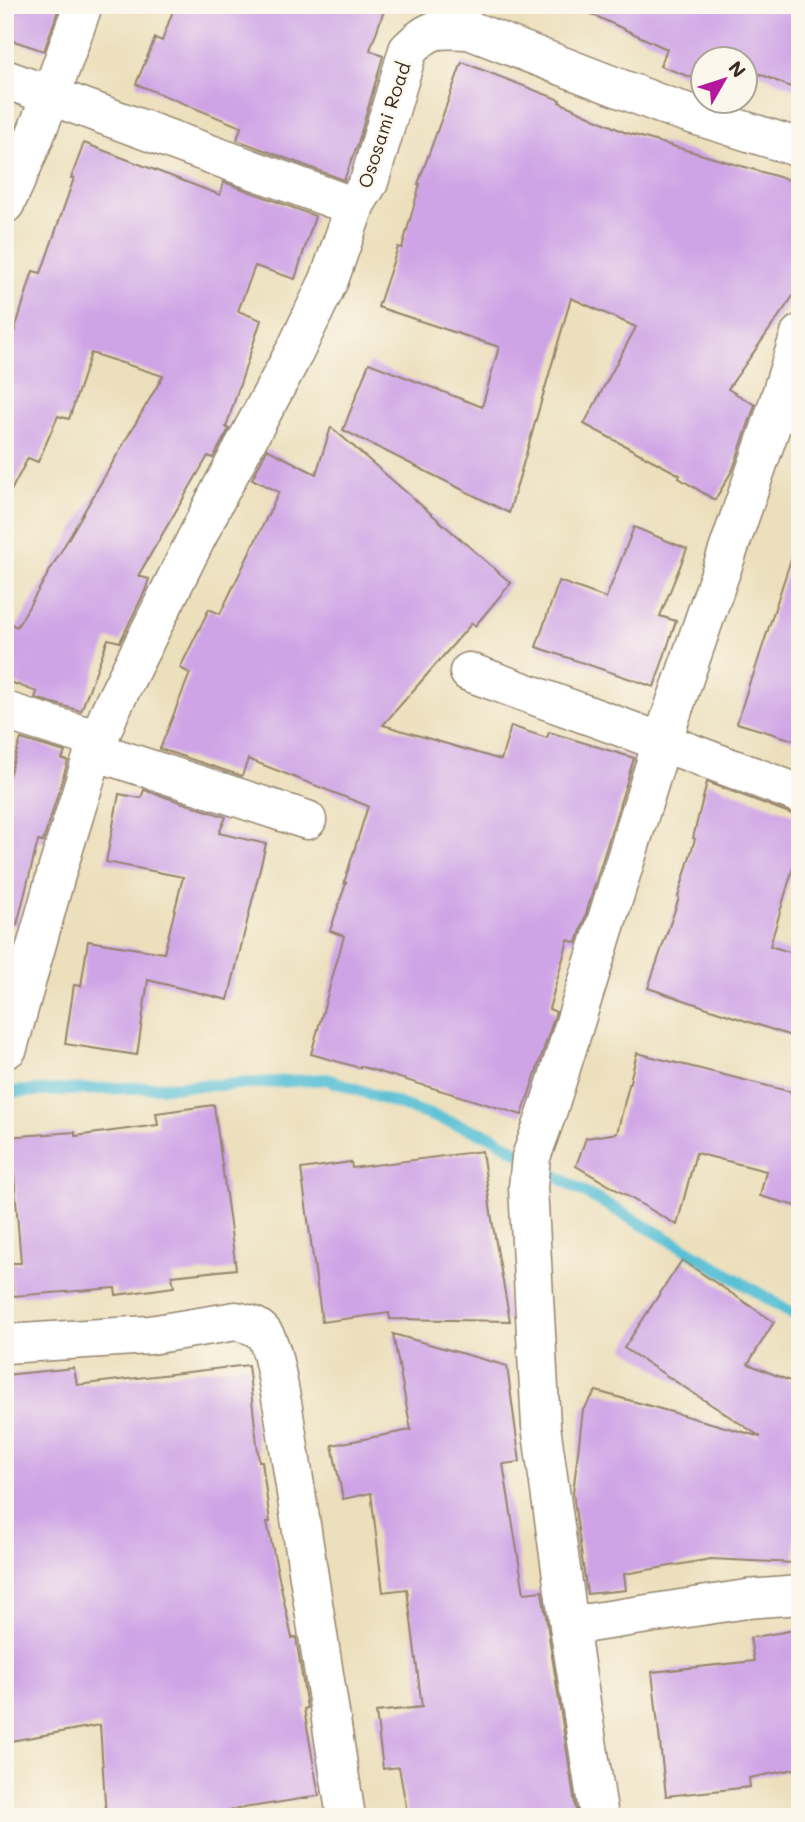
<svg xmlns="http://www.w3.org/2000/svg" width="805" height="1822" font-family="Mali,sans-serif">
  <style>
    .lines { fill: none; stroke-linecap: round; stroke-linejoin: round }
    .stream { stroke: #58c0d5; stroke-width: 12 }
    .building { fill: #cfa4e6 }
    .minor-casing { stroke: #94846d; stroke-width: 41 }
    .minor { stroke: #fff; stroke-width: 38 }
    .labels { text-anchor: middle; stroke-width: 5; stroke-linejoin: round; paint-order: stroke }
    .street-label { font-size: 19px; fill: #3b2a1e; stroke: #fbf7ec }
  </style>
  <rect width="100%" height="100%" fill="#fbf7ec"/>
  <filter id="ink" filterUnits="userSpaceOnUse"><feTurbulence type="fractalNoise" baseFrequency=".0143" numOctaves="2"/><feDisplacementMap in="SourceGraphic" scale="14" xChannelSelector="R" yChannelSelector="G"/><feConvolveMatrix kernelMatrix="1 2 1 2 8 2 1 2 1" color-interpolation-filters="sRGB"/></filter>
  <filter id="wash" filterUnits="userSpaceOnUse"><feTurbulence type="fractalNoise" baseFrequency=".00686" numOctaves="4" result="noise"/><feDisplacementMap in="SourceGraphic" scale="28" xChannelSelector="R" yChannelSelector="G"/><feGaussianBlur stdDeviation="1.57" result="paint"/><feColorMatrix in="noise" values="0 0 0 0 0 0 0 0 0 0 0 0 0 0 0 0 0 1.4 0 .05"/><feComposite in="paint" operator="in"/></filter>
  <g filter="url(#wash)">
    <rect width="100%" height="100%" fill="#ecdfbc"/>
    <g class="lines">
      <path class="stream" d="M5 1092 220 1085 327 1079 493 1137 568 1183 681 1246 800 1318"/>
    </g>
    <g id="blocks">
      <path class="building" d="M5 5H60L44 51 5 38Z
        M175 5H386L370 50 383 56 358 143 344 180 237 140 241 127 136 84 155 38 162 41Z
        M572 5H800V91L746 68V60H704V82L660 66 667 49Z
        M462 62 560 100 559 102 624 132 800 183V286L728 389 755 405 733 469 715 500 679 478 680 475 584 424 636 327 571 298 509 513 343 430 369 363 482 407 499 347 378 307 398 247 402 248 420 184H418Z
        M84 143 220 195 224 182 315 216 295 279 255 266 238 311 261 320 226 427 229 429 213 458 208 456 138 576 149 579 145 591 120 642 108 639 81 711 35 698 37 692 5 680V621L17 627 163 376 91 353 69 419 58 416 38 462 28 458 5 502V362L33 271 41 273 74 178H71Z
        M331 427 511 583 475 626 472 623 383 725 501 760 511 726 547 738 549 732 634 758 577 943 568 940 549 1009 556 1012 522 1115 360 1066V1068L311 1054 344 936 330 931 346 883H344L368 806 248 759 242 776 160 749 190 673 180 668 209 609 220 614 279 492 252 479 267 449 316 474Z
        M634 527 687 549 660 616 676 621 654 687 536 647 559 581 606 598Z
        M793 553 800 554V742L737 723 751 678 752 679Z
        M21 739 65 752 62 759 68 761 43 842 38 841 17 925 5 924V787Z
        M707 782 792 814 800 815V844L770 946 800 955V1039L648 988 679 898 678 897 695 839 693 838Z
        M144 790 226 817 219 833 266 844 228 1000 148 980 137 1055 65 1044 74 985 81 986 88 941 164 953 183 877 106 862 119 794 141 798Z
        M637 1053 800 1094V1207L760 1196 766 1171 696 1153 677 1225 576 1166 586 1138 617 1133Z
        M214 1105 236 1269 172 1276 174 1287 116 1295 115 1288 13 1296 10 1263H21L14 1175 5 1176V1137L75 1132V1136L158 1125 156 1113Z
        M482 1151 493 1226 510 1321 390 1319 389 1313 322 1322 301 1169 351 1162 352 1168Z
        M682 1260 774 1322 748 1364 800 1385V1445L798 1444 795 1563 711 1559 624 1574 626 1590 587 1594 573 1493 583 1410 596 1391 761 1437 624 1348Z
        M393 1334 507 1366 520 1462 503 1464 524 1593 542 1591 577 1817H408L399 1767 383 1769 376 1712 422 1707 407 1589 383 1592 371 1493 343 1499 332 1445 411 1430Z
        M248 1365 259 1461H262L270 1522H267L292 1638 296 1637 307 1708 304 1709 319 1796 188 1817H106L100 1725 5 1742V1375L74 1368 77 1385Z
        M800 1629V1768L749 1778 750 1787 666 1796 652 1672 754 1661 750 1638Z"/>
    </g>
  </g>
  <g filter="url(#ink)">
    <use href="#blocks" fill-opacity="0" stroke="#94846d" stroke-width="2"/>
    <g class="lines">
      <defs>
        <path id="minor" d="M5 79 344 203H356L369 182 408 50C432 26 437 29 469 30L663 105 800 148
          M5 204C36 140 59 73 83 5
          M469 672 662 742 800 794
          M5 711 99 740
          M94 751 307 820
          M8 1048 57 871 94 751 111 709 219 493 296 349 329 280 356 203
          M5 1344 150 1335 236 1321C245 1323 255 1325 262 1332 273 1342 279 1391 283 1408L346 1817
          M569 1626 747 1599 800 1595
          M599 1817 569 1626 541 1426 528 1187 531 1157 547 1113 662 742 772 423 800 334"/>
      </defs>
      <use href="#minor" class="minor-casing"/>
      <use href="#minor" class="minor"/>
    </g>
  </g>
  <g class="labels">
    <g class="street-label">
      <text transform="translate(384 125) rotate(-72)" y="7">Ososami Road</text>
    </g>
  </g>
  <rect width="805" height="1822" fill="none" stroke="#fbf7ec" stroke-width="28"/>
  <g transform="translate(724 80) rotate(51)"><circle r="33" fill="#fbf7ec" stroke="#aea59a" stroke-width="2"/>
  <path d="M0-5L12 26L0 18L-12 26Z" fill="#b5179e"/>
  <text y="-10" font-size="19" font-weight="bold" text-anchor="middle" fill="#3b2a1e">N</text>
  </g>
</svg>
